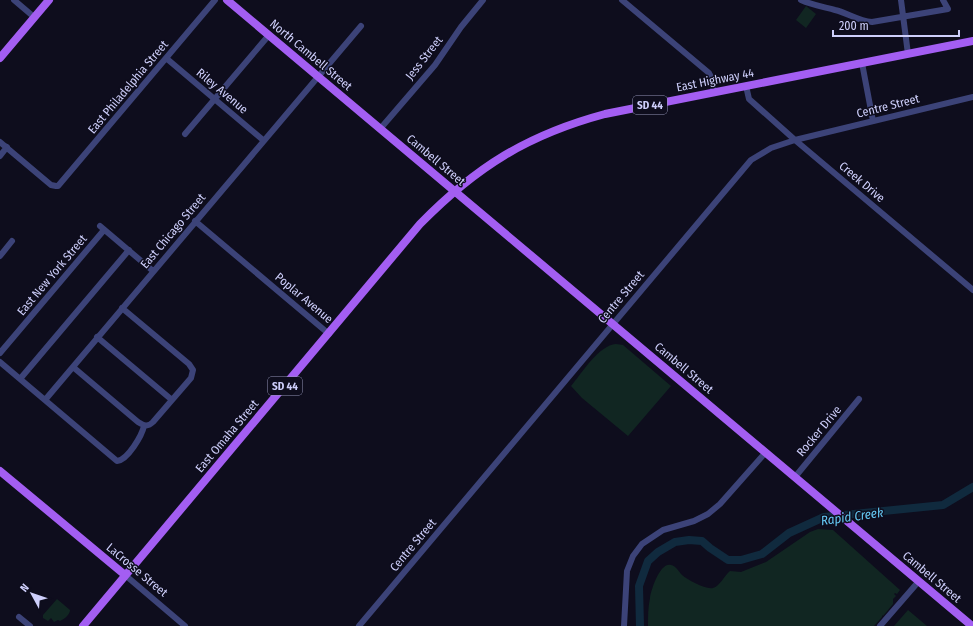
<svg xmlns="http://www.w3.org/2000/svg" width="973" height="626" font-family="'Fira Sans Condensed',sans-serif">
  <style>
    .green { fill: #112622 }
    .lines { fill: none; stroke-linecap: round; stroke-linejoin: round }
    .river { stroke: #102a3e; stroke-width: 8 }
    .minor { stroke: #3c4378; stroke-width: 6 }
    .major { stroke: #a35ef2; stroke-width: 8 }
    .labels { text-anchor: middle; stroke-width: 3; stroke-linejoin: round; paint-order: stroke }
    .shield { fill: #0e0d1d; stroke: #9495b8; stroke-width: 1 }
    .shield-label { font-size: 11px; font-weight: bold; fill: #cecffb }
    .street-label { font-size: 12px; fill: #cecffb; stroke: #0e0d1d }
    .water-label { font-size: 13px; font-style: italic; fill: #64c7f2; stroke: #0e0d1d }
  </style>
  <rect width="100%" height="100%" fill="#0e0d1d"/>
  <path class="green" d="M806 6 816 14 806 28 796 20Z
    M616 344 623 345 671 386 628 436 582 398 571 386C582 373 599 345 616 344Z
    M818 529 833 530 900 590 897 594 895 593 894 594 896 596 893 599V604L883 616 882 615V617L874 626H648C648 617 648 607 650 598 651 590 660 562 671 565 676 566 679 572 682 575 688 580 706 590 713 588 720 586 724 576 730 571L741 572 766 562 810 532Z
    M57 599 70 610C70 614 65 619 60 621L58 620 54 622 51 618 48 621 43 618V615Z
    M908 610 927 626H894Z"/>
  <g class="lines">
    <path class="river" d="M640 626 639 586 648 561 658 552 675 542 689 540 702 541 710 548 728 560H741L762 554 789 533 824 517 943 505 973 487"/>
    <path class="minor" d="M14 0 34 17
      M622 0 709 73 711 77 714 92
      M801 0C812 5 824 7 835 10 848 13 858 21 872 22L948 9 943 0
      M901 0 908 54
      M166 58 263 140
      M862 63 873 121
      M746 86 749 99 795 140 973 290
      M380 129 435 65 461 27 483 0
      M185 134 269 35
      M0 142 51 185 56 186H58L215 0
      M0 156 7 147
      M195 221 329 334
      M100 226 153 271
      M0 256 12 241
      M97 337 172 400
      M0 353 104 230
      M0 362 117 461C128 460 142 435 144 426
      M73 367 138 422C144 426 148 427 153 422L191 378 193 370 189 364 122 308
      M20 379 129 250
      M45 400 361 26
      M795 477 859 399
      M125 575 185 626
      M19 617 30 626
      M359 626 751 160 771 148 795 140 973 97
      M624 626 627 571 633 556 642 544 663 530 694 521 708 514 720 504 766 452
      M880 626 919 581"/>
    <path class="major" d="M227 0 972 626
      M0 58 49 0
      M0 471 125 575
      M83 626 420 224C476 167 527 135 605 114L973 41"/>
  </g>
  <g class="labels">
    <g class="shield">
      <rect x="633" y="96" width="34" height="18" rx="3"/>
      <rect x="268" y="377" width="34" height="18" rx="3"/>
    </g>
    <g class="shield-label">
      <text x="650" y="109">SD 44</text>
      <text x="285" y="390">SD 44</text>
    </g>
    <g class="street-label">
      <text transform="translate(311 55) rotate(40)" y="4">North Cambell Street</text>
      <text transform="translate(424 58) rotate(-52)" y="4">Jess Street</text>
      <text transform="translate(715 80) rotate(-11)" y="4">East Highway 44</text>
      <text transform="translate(128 87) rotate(-50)" y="4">East Philadelphia Street</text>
      <text transform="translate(222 91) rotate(40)" y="4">Riley Avenue</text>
      <text transform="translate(888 106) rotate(-14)" y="4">Centre Street</text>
      <text transform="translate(436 160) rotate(40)" y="4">Cambell Street</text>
      <text transform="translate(862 182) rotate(40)" y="4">Creek Drive</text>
      <text transform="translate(173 231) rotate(-50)" y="4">East Chicago Street</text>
      <text transform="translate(52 275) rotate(-50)" y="4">East New York Street</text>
      <text transform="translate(621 297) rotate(-50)" y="4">Centre Street</text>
      <text transform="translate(304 298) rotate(40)" y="4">Poplar Avenue</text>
      <text transform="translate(684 368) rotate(40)" y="4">Cambell Street</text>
      <text transform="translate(819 431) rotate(-50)" y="4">Rocker Drive</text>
      <text transform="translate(227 436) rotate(-50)" y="4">East Omaha Street</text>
      <text transform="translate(413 545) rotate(-50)" y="4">Centre Street</text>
      <text transform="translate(137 570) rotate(40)" y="4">LaCrosse Street</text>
      <text transform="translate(932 577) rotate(40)" y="4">Cambell Street</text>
    </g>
    <g class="water-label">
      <text transform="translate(852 516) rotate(-8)" y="5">Rapid Creek</text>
    </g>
  </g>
  <g transform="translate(32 594) rotate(310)" stroke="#0e0d1d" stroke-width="3" paint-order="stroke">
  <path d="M0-3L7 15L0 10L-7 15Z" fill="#cecffb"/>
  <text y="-6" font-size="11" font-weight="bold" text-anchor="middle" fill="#cecffb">N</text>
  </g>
  <path d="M833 30v6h126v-6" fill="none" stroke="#cecffb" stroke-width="2"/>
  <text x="839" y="30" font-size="12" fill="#cecffb" stroke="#0e0d1d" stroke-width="3" paint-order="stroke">200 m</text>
</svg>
